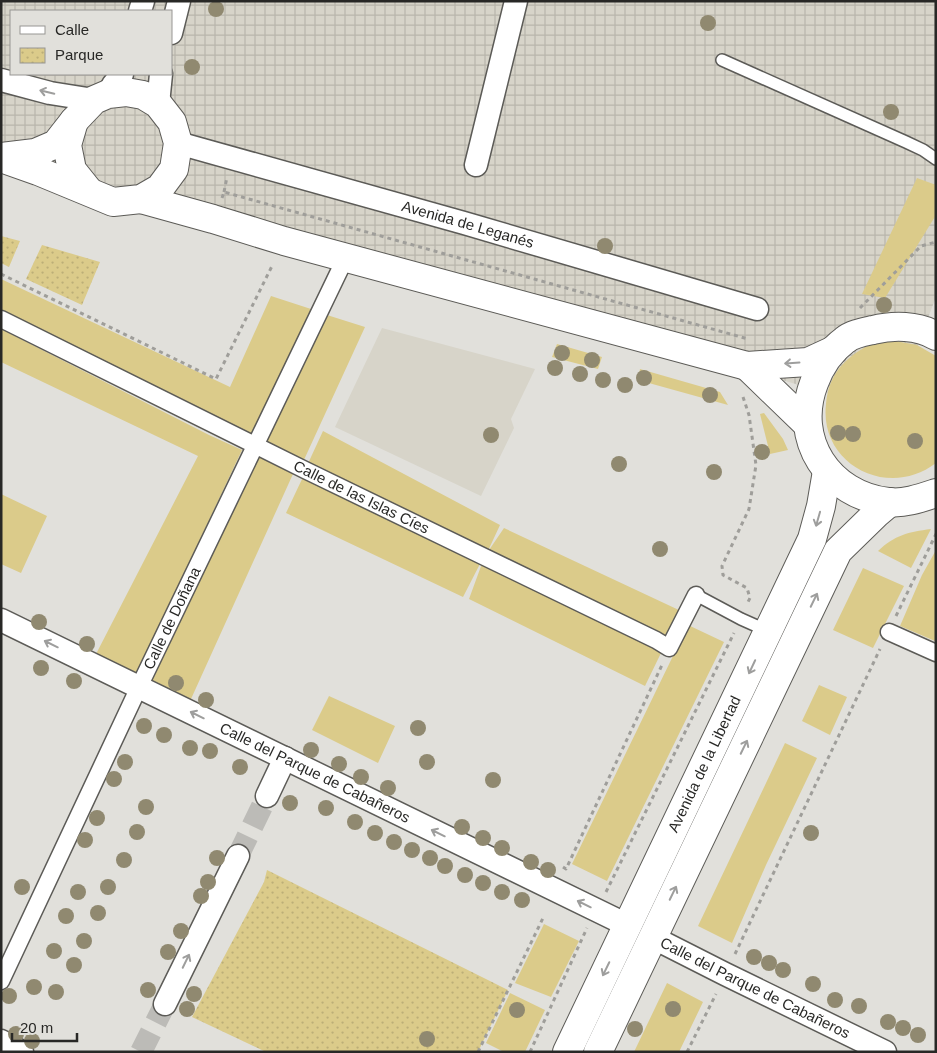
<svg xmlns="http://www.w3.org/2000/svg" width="937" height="1053" font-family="Helvetica,sans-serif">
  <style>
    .built { fill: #d7d4c9 }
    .industrial { fill: url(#industrial-grid); fill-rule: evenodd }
    .green { fill: #dbcb8a }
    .park { fill: url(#park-dots) }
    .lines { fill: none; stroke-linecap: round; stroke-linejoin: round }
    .minor-tunnel { stroke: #bcbbb7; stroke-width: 22; stroke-dasharray: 22 11; stroke-linecap: butt }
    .service-casing { stroke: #5c5b57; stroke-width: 14 }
    .pedestrian-casing { stroke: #5c5b57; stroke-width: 19 }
    .minor-casing { stroke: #5c5b57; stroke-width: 25 }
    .tertiary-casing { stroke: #5c5b57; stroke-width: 30 }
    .path { stroke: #9f9e9a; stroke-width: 3; stroke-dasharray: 4 4; stroke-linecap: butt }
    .service { stroke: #fff; stroke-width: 11 }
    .pedestrian { stroke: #fff; stroke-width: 16 }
    .minor { stroke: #fff; stroke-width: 22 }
    .tertiary { stroke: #fff; stroke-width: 28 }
    .tree { fill: #908970 }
    .oneway { stroke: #9e9e9d }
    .labels { text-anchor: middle; stroke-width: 4; stroke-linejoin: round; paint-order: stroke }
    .street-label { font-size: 15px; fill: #282826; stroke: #e1e0db }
  </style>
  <defs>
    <pattern id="industrial-grid" width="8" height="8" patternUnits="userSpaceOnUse" patternTransform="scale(1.25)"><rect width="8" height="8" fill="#d7d4c9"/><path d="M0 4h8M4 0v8" fill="none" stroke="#b9b6ac"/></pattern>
    <pattern id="park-dots" width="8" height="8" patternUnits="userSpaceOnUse" patternTransform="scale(1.25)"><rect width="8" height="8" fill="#dbcb8a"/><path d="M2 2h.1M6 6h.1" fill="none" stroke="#bcae77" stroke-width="1.8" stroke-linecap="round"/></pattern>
  </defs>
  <rect width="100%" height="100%" fill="#e1e0db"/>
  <path class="built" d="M382 328 535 369 511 419 514 428 481 496 335 427Z"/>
  <path class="industrial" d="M1 1H936V297L892 412 114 186 1 160ZM11 11H171V74H11Z"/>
  <path class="green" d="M917 178 936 185V215L885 298 862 294Z
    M1 279 230 387 271 296 311 309 275 403 250 434 217 419 1 313Z
    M327 315 365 327 303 462 263 442Z
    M1 329 209 435 242 450 136 676 95 656 198 456 1 362Z
    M895 341 917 345 936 356V463C888 500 819 464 826 404 827 388 833 374 844 363 852 355 862 348 872 344 879 342 888 342 895 341Z
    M557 344 602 357 598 369 552 357Z
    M640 369 720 392 728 405 638 380Z
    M764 413 783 439 788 450 770 454 760 414Z
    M323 431 500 525 487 553 504 528 681 611 668 639 499 566 661 653 645 686 469 599 484 558 305 470Z
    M259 457 293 474 191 699 152 681Z
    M303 477 481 562 463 597 286 513Z
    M1 494 47 516 21 573 1 564Z
    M931 529 911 568 878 551C895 535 908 532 931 529Z
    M936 550V640L935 641 900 626 922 575Z
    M863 568 904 586 873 648 833 630Z
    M688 625 724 642 607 881 572 864Z
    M819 685 847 697 830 735 802 721Z
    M329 696 395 726 378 763 312 730Z
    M785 743 817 758 766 865 732 943 698 926Z
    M544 924 579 941 551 997 515 983Z
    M667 983 703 1002 679 1052H634Z
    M510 993 545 1010 525 1052H504L486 1043Z"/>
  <path class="park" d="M1 236 20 241 9 267 1 263Z
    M42 245 100 262 82 305 26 279Z
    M267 870 508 990 478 1052H266L192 1017 264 882Z"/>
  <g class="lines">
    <path class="minor-tunnel" d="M238 856 267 796
      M141 1052 165 1004"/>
    <defs>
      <path id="service" d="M722 60 906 142 923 150 936 159
        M696 595 741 619 768 631"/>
      <g id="pedestrian">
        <path id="s1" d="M1 319 305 470 656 640 669 648 696 595"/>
        <path d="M889 632 936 653"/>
        <path id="s2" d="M1 981 139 687 346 257"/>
      </g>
      <g id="minor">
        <path d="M140 11 143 1"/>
        <path d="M171 33 179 1"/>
        <path d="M1 80 50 93 94 100"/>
        <path d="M108 94 113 85 122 74"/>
        <path d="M158 104 161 74"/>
        <path id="s3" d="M178 143 464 223 757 309"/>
        <path d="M476 165 516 1"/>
        <path id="s4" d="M1 620 627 925"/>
        <path d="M267 796 285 758"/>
        <path id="s5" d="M652 937 725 974 885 1052"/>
        <path d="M165 1004 238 856"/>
        <path d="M1 1041 22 1052"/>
      </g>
      <g id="tertiary">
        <path d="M74 121 67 145 72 170 88 190"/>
        <path d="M1 157 35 153 56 144 74 121 94 100 108 94 126 92 143 95 158 104 172 122 178 143 174 169 160 188 141 199 113 202 38 171 1 158"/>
        <path d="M141 199 213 219 284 241 747 366 808 362 834 350"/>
        <path d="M936 336C918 325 893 325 873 330 864 332 852 334 845 340 830 351 820 367 814 383 792 440 829 495 888 502 904 504 921 498 936 493"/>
        <path d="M747 366 807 424"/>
        <path id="s6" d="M567 1052 812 539 821 506 827 471"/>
        <path d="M598 1052 838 551 877 513 890 502"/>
      </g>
    </defs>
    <use href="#service" class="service-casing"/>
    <use href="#pedestrian" class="pedestrian-casing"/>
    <use href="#minor" class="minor-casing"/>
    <use href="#tertiary" class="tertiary-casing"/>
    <path class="path" d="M224 192 227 177
      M222 198 224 192 748 339
      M1 274 216 379 273 264
      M860 308 921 246 936 242
      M743 397 749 415 756 465 749 509 722 566 723 575 747 588 750 598 747 604
      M896 616 936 534
      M563 867 566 869 662 665
      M606 892 734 633
      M735 954 880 649
      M478 1052 544 916
      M530 1052 587 928
      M687 1052 716 994"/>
    <use href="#service" class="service"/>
    <use href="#pedestrian" class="pedestrian"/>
    <use href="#minor" class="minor"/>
    <use href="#tertiary" class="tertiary"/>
  </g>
  <g class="tree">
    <circle cx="216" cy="9" r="8"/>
    <circle cx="708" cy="23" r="8"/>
    <circle cx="192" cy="67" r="8"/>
    <circle cx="891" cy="112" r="8"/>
    <circle cx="605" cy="246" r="8"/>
    <circle cx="884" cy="305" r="8"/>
    <circle cx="562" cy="353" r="8"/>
    <circle cx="592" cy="360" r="8"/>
    <circle cx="555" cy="368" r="8"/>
    <circle cx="580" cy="374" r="8"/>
    <circle cx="644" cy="378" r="8"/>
    <circle cx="603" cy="380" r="8"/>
    <circle cx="625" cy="385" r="8"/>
    <circle cx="710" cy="395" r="8"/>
    <circle cx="838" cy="433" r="8"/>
    <circle cx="853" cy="434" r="8"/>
    <circle cx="491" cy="435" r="8"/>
    <circle cx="915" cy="441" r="8"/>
    <circle cx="762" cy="452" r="8"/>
    <circle cx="619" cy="464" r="8"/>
    <circle cx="714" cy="472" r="8"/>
    <circle cx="660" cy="549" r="8"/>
    <circle cx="39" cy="622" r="8"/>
    <circle cx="87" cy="644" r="8"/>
    <circle cx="41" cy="668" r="8"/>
    <circle cx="74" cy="681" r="8"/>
    <circle cx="176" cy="683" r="8"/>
    <circle cx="206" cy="700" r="8"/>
    <circle cx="144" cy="726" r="8"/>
    <circle cx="418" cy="728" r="8"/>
    <circle cx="164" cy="735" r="8"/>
    <circle cx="190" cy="748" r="8"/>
    <circle cx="311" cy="750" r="8"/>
    <circle cx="210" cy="751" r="8"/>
    <circle cx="125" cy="762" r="8"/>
    <circle cx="427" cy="762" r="8"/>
    <circle cx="339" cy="764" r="8"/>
    <circle cx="240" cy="767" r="8"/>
    <circle cx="361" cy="777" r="8"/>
    <circle cx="114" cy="779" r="8"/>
    <circle cx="493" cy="780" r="8"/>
    <circle cx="388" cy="788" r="8"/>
    <circle cx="290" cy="803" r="8"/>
    <circle cx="146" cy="807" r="8"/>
    <circle cx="326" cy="808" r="8"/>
    <circle cx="97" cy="818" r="8"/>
    <circle cx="355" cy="822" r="8"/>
    <circle cx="462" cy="827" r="8"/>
    <circle cx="137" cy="832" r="8"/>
    <circle cx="375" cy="833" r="8"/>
    <circle cx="811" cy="833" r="8"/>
    <circle cx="483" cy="838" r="8"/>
    <circle cx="85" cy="840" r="8"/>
    <circle cx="394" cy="842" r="8"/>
    <circle cx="502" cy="848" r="8"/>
    <circle cx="412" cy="850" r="8"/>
    <circle cx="217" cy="858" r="8"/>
    <circle cx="430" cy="858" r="8"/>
    <circle cx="124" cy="860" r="8"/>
    <circle cx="531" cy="862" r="8"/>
    <circle cx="445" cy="866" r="8"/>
    <circle cx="548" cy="870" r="8"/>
    <circle cx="465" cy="875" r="8"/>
    <circle cx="208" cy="882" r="8"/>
    <circle cx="483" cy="883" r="8"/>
    <circle cx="22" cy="887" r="8"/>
    <circle cx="108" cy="887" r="8"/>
    <circle cx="78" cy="892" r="8"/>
    <circle cx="502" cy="892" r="8"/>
    <circle cx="201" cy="896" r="8"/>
    <circle cx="522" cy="900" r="8"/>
    <circle cx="98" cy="913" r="8"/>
    <circle cx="66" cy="916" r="8"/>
    <circle cx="181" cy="931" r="8"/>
    <circle cx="84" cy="941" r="8"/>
    <circle cx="54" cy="951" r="8"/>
    <circle cx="168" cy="952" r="8"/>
    <circle cx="754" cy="957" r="8"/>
    <circle cx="769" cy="963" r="8"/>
    <circle cx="74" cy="965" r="8"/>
    <circle cx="783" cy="970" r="8"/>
    <circle cx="813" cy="984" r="8"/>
    <circle cx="34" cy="987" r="8"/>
    <circle cx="148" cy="990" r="8"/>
    <circle cx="56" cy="992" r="8"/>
    <circle cx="194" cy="994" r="8"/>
    <circle cx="9" cy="996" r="8"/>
    <circle cx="835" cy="1000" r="8"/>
    <circle cx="859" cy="1006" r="8"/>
    <circle cx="187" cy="1009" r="8"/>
    <circle cx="673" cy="1009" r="8"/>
    <circle cx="517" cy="1010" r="8"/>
    <circle cx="888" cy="1022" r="8"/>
    <circle cx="903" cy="1028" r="8"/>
    <circle cx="635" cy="1029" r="8"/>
    <circle cx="16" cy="1034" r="8"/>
    <circle cx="918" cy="1035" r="8"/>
    <circle cx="427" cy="1039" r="8"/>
    <circle cx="32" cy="1041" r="8"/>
  </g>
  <defs><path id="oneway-shaft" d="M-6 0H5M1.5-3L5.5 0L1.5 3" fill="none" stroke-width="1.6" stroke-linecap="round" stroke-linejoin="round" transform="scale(1.25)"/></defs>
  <g class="oneway">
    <use href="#oneway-shaft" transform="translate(47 92) rotate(-167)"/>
    <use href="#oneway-shaft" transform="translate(792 363) rotate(176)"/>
    <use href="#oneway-shaft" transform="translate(818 519) rotate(106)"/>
    <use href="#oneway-shaft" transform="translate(814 600) rotate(-64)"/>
    <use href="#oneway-shaft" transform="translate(51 644) rotate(-154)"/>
    <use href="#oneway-shaft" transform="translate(752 667) rotate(115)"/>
    <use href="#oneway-shaft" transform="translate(197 715) rotate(-154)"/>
    <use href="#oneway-shaft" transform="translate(744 747) rotate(-64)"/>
    <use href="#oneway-shaft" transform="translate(438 833) rotate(-154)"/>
    <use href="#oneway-shaft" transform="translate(673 893) rotate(-64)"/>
    <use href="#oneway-shaft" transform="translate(584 904) rotate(-154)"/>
    <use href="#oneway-shaft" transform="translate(186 961) rotate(-64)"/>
    <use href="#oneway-shaft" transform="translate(606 969) rotate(116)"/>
  </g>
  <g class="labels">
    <g class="street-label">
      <text dy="5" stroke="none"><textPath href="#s3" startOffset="301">Avenida de Leganés</textPath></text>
      <text dy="5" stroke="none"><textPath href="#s1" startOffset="402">Calle de las Islas Cíes</textPath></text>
      <text dy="5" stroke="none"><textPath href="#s2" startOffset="401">Calle de Doñana</textPath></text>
      <text dy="5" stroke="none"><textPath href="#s6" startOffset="319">Avenida de la Libertad</textPath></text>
      <text dy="5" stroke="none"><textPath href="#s4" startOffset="349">Calle del Parque de Cabañeros</textPath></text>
      <text dy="5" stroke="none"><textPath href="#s5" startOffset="115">Calle del Parque de Cabañeros</textPath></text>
    </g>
  </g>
  <rect width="937" height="1053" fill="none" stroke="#282826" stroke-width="5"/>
  <rect x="10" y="10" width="162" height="65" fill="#e1e0db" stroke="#979693"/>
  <rect x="20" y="26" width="25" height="8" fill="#ffffff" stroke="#979693"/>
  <text x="55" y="35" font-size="15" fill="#282826">Calle</text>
  <rect x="20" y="48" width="25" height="15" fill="url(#park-dots)" stroke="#979693"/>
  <text x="55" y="60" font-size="15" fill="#282826">Parque</text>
  <path d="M12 1033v8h65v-8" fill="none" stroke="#282826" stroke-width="2.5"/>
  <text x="20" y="1033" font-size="15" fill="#282826" stroke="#e1e0db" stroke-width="4" paint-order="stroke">20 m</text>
</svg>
